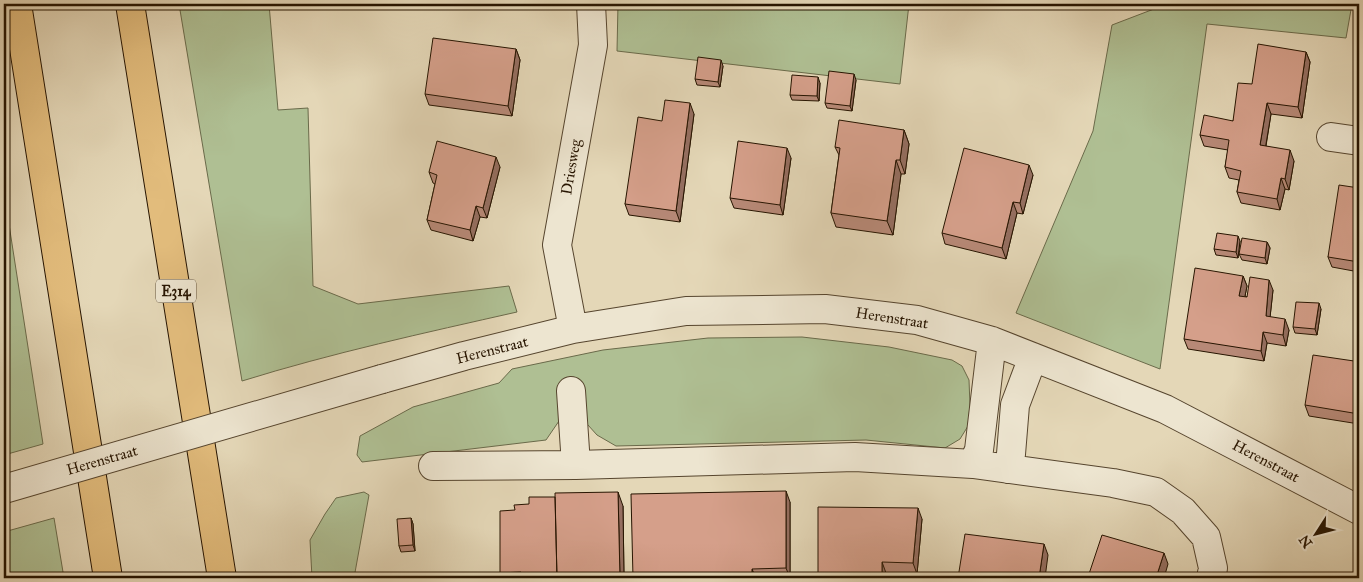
<svg xmlns="http://www.w3.org/2000/svg" width="1363" height="582" font-family="'IM FELL Great Primer',serif">
  <style>
    .green { fill: #afbf93; stroke: #6a6a4a }
    .lines { fill: none; stroke-linecap: round; stroke-linejoin: round }
    .minor-casing { stroke: #56452e; stroke-width: 30 }
    .highway-casing { stroke: #261400; stroke-width: 30 }
    .minor { stroke: #ede5d0; stroke-width: 28 }
    .highway { stroke: #e2bc7c; stroke-width: 28 }
    .minor-bridge-casing { stroke: #56452e; stroke-width: 30; stroke-linecap: butt }
    .minor-bridge { stroke: #ede5d0; stroke-width: 28 }
    .wall { fill: #b78977; stroke: #261400 }
    .shaded-wall { fill: #956f61; stroke: #261400 }
    .building { fill: #d59f8a; stroke: #261400 }
    .labels { text-anchor: middle; stroke-width: 4; stroke-linejoin: round; paint-order: stroke }
    .shield { fill: #ede5d0; stroke: #62533e; stroke-width: 1 }
    .shield-label { font-size: 14px; font-weight: bold; fill: #261400 }
    .street-label { font-size: 15px; fill: #261400; stroke: #ede5d0 }
  </style>
  <rect width="100%" height="100%" fill="#e4d7b7"/>
  <filter id="stains"><feTurbulence type="fractalNoise" baseFrequency=".004" numOctaves="4"/><feColorMatrix values="0 0 0 0 .2 0 0 0 0 .09 0 0 0 0 .02 0 0 0 .5 -.17"/></filter>
  <radialGradient id="worn" r=".72"><stop offset=".6" stop-color="#630" stop-opacity="0"/><stop offset="1" stop-color="#630" stop-opacity=".3"/></radialGradient>
  <path class="green" d="M179 4H269L278 110 308 108 313 286 358 304 509 286 517 312C424 333 332 353 242 381Z
    M618 4H909L900 84 617 51Z
    M1167 4H1352L1346 38 1207 24 1160 369 1016 313 1093 131 1112 25Z
    M4 192 43 444 4 455Z
    M802 337 889 347 952 360 962 366 969 380 970 406 968 426 960 439 945 448 866 440 616 446 597 435 560 394 559 421 546 440 362 462 357 455 360 436 413 407 499 383 512 369 603 350 708 338Z
    M364 492 369 495 354 578H312L310 540 325 514 336 498Z
    M54 518 64 578H4V532Z"/>
  <g class="lines">
    <defs>
      <path id="minor" d="M1331 137 1359 141
        M573 329 557 245 593 45 591 4
        M382 379 464 356 573 329 686 311 825 309 917 320 992 341 1165 409 1359 510
        M571 391 576 465
        M973 464 979 450 992 341
        M433 466 576 465 855 457 973 464 1113 483 1156 492 1183 511 1206 537 1213 568 1211 578
        M1008 469 1011 454 1015 405 1033 357"/>
      <path id="highway" d="M17 4 108 578
        M130 4 222 578"/>
    </defs>
    <use href="#minor" class="minor-casing"/>
    <use href="#highway" class="highway-casing"/>
    <use href="#minor" class="minor"/>
    <use href="#highway" class="highway"/>
    <defs>
      <path id="minor-bridge" d="M4 489 382 379"/>
    </defs>
    <use href="#minor-bridge" class="minor-bridge-casing"/>
    <use href="#minor-bridge" class="minor-bridge"/>
  </g>
  <path class="wall" d="M516 49 520 60 512 116 429 105 425 94Z
    M1306 52 1310 62 1302 118 1271 114 1266 146 1294 161 1289 190 1285 189 1280 210 1241 203 1237 192 1239 180 1229 178 1225 167 1228 150 1204 146 1200 135 1233 121 1252 84Z
    M723 66 720 87 697 85 695 79Z
    M856 80 852 111 827 108 825 103Z
    M820 83 819 101 792 100 790 95Z
    M694 114 680 222 629 215 625 204 662 121Z
    M904 130 909 144 905 174H901L893 235 836 227 831 213 839 155 835 147Z
    M791 158 783 215 734 208 730 198Z
    M500 167 487 218 480 217 473 241 431 230 427 220 435 184 433 183 429 172Z
    M1033 175 1023 214 1017 213 1006 259 945 244 942 233Z
    M1359 188V272L1332 267 1328 257Z
    M1240 241 1238 258 1216 255 1214 249Z
    M1267 242 1270 248 1267 264 1242 260 1239 254Z
    M1243 276 1247 286 1245 296 1247 297 1273 290 1270 317 1289 330 1286 346 1267 343 1264 361 1188 349 1184 339Z
    M1321 309 1317 335 1295 333 1293 327Z
    M1359 341V424L1309 416 1305 405 1354 361Z
    M790 502V578H633Z
    M623 506 624 578H502L500 573Z
    M411 518 413 524 415 551 401 552 399 546Z
    M922 519 917 574 886 573V578H818Z"/>
  <path class="shaded-wall" d="M516 49 520 60 512 116 508 106Z
    M1306 52 1310 62 1302 118 1298 107Z
    M721 60 723 66 720 87 718 82Z
    M854 74 856 80 852 111 850 106Z
    M818 77 820 83 819 101 817 96Z
    M690 103 694 114 680 222 676 211Z
    M1267 103 1271 114 1264 156 1260 145Z
    M904 130 909 144 905 174 900 160Z
    M787 148 791 158 783 215 780 205Z
    M1290 150 1294 161 1289 190 1285 179Z
    M496 157 500 167 487 218 483 208Z
    M896 160 901 174 893 235 887 221Z
    M1029 165 1033 175 1023 214 1020 203Z
    M1281 178 1285 189 1280 210 1277 199Z
    M1013 202 1017 213 1006 259 1002 248Z
    M476 206 480 217 473 241 470 230Z
    M1238 236 1240 241 1238 258 1236 252Z
    M1267 242 1270 248 1267 264 1265 258Z
    M1243 276 1247 286 1243 306 1239 296Z
    M1269 280 1273 290 1269 327 1266 316Z
    M1319 303 1321 309 1317 335 1315 329Z
    M1285 319 1289 330 1286 346 1283 335Z
    M1263 332 1267 343 1264 361 1261 351Z
    M786 491 790 502V578L786 568Z
    M618 492 623 506 624 578H620Z
    M918 508 922 519 917 574 913 563Z
    M411 518 413 524 415 551 413 545Z
    M1044 544 1048 555 1045 578H1039Z
    M1164 553 1168 564 1164 578H1156Z
    M882 562 886 573V578H882Z
    M752 569 756 578H753L752 576Z"/>
  <path class="building" d="M433 38 516 49 508 106 425 94Z
    M1258 44 1306 52 1298 107 1267 103 1260 145 1290 150 1285 179 1281 178 1277 199 1237 192 1241 171 1225 167 1229 140 1200 135 1204 115 1233 121 1238 83 1252 84Z
    M698 57 721 60 718 82 695 79Z
    M829 71 854 74 850 106 825 103Z
    M792 75 818 77 817 96 790 95Z
    M665 100 690 103 676 211 625 204 638 117 662 121Z
    M839 120 904 130 900 160H896L887 221 831 213 840 148 835 147Z
    M437 141 496 157 483 208 476 206 470 230 427 220 437 175 429 172Z
    M738 141 787 148 780 205 730 198Z
    M964 148 1029 165 1020 203 1013 202 1002 248 942 233Z
    M1339 185 1359 188V262L1328 257Z
    M1217 233 1238 236 1236 252 1214 249Z
    M1242 238 1267 242 1265 258 1239 254Z
    M1195 268 1243 276 1239 296 1247 297 1250 277 1269 280 1266 316 1285 319 1283 335 1263 332 1261 351 1184 339Z
    M1296 302 1319 303 1315 329 1293 327Z
    M1357 341H1359V414L1305 405 1313 355 1354 361Z
    M786 491V568L752 569V576H727V578H633L631 494Z
    M618 492 620 578H557L555 493Z
    M529 497H555L557 578H522L521 572 500 573V511L515 510 514 505 529 504Z
    M818 507 918 508 913 563 882 562V578H818Z
    M411 518 413 545 399 546 397 519Z
    M965 534 1044 544 1039 578H958Z
    M1102 535 1164 553 1156 578H1093L1094 576 1089 574Z"/>
  <g class="labels">
    <rect class="shield" x="156" y="279.5" width="40" height="23" rx="4"/>
    <g class="shield-label">
      <text x="176" y="296">E314</text>
    </g>
    <g class="street-label">
      <text transform="translate(571 167) rotate(-80)" y="5">Driesweg</text>
      <text transform="translate(892 318) rotate(9)" y="5">Herenstraat</text>
      <text transform="translate(492 350) rotate(-14)" y="5">Herenstraat</text>
      <text transform="translate(102 460) rotate(-16)" y="5">Herenstraat</text>
      <text transform="translate(1266 461) rotate(28)" y="5">Herenstraat</text>
    </g>
  </g>
  <rect width="1363" height="582" fill="none" stroke="#e4d7b7" stroke-width="20"/>
  <rect x="5" y="5" width="1353" height="572" fill="none" stroke="#261400" stroke-width="2.5"/>
  <rect x="10" y="10" width="1343" height="562" fill="none" stroke="#261400"/>
  <g transform="translate(1316 534) rotate(234)" stroke="#ede5d0" stroke-width="4" paint-order="stroke">
  <path d="M0-4L9 19L0 12L-9 19Z" fill="#261400"/>
  <text y="-8" font-size="14" font-weight="bold" text-anchor="middle" fill="#261400">N</text>
  </g>
  <rect width="100%" height="100%" filter="url(#stains)"/>
  <rect width="100%" height="100%" fill="url(#worn)"/>
</svg>
